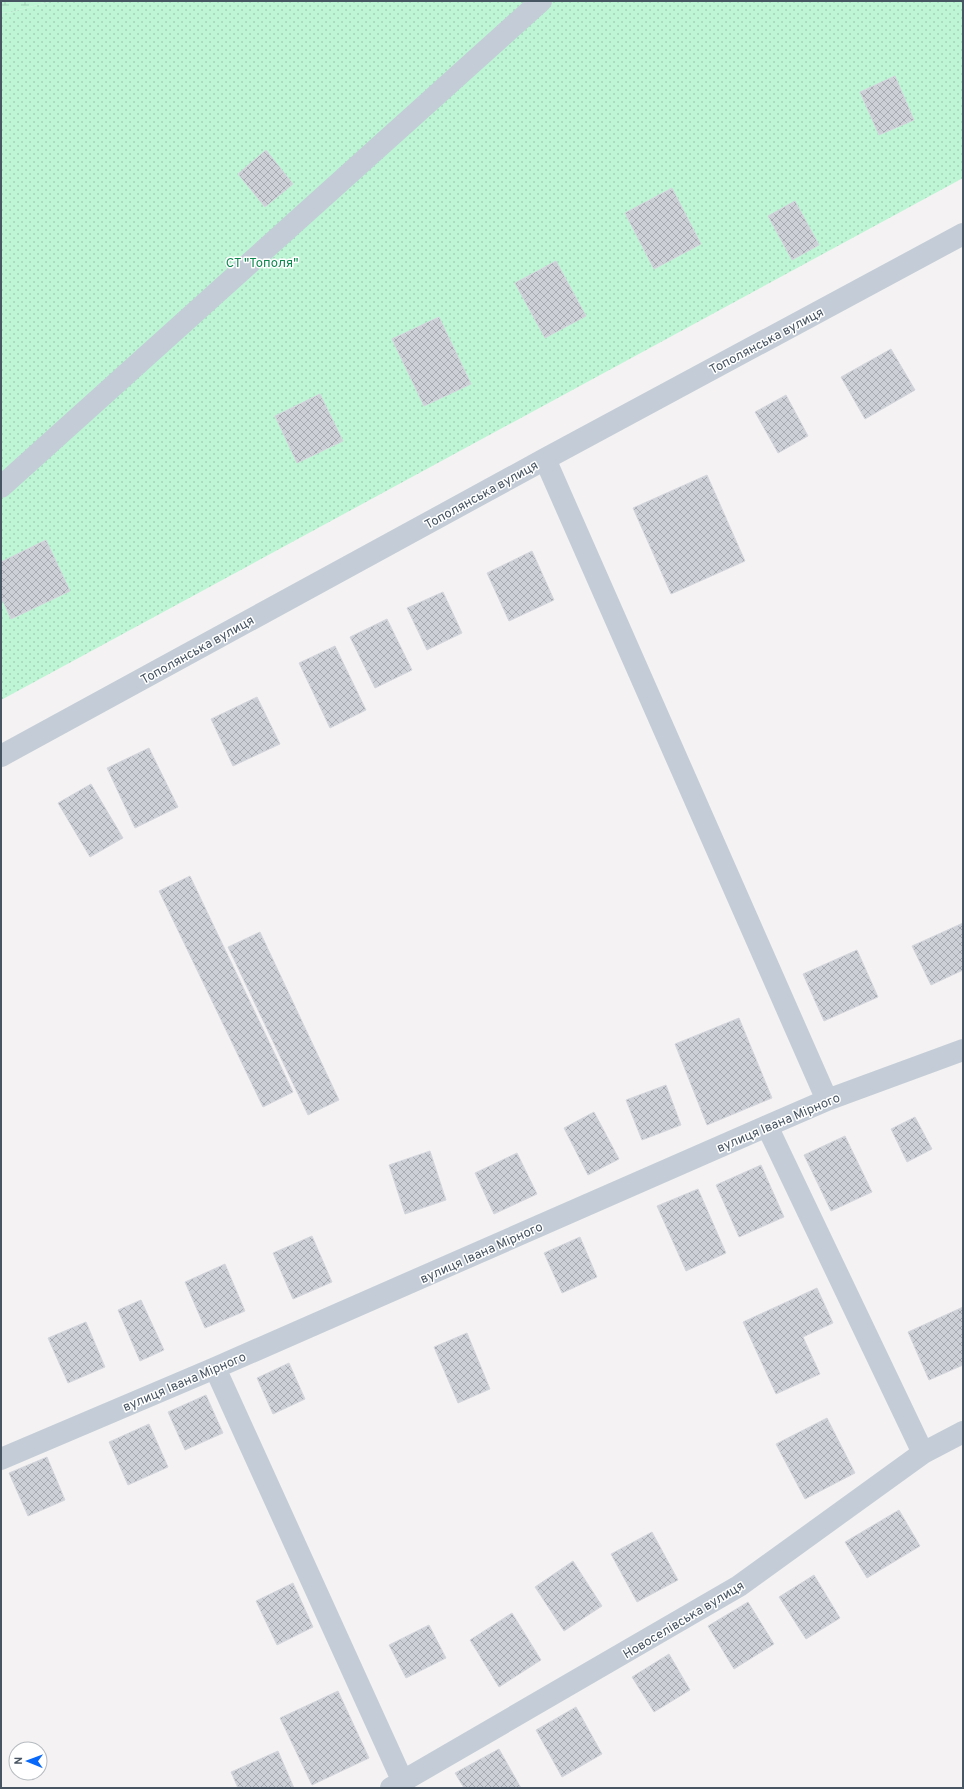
<svg xmlns="http://www.w3.org/2000/svg" width="964" height="1789" font-family="Overpass,sans-serif">
  <style>
    .wetland { fill: url(#wetland-marsh) }
    .park { fill: url(#park-dots) }
    .building { fill: url(#building-cross-hatch); stroke: #d5d7de }
    .lines { fill: none; stroke-linecap: round; stroke-linejoin: round }
    .minor { stroke: #c4cdd7; stroke-width: 22 }
    .labels { text-anchor: middle; stroke-width: 3; stroke-linejoin: round; paint-order: stroke }
    .park-label { font-size: 13px; fill: #0e874f; stroke: #fff }
    .street-label { font-size: 13px; fill: #475462; stroke: #fff }
  </style>
  <defs>
    <pattern id="wetland-marsh" width="20" height="14" patternUnits="userSpaceOnUse"><rect width="20" height="14" fill="#bdf5d5"/><path d="M1 5h8M5 5V1M11 12h8M15 12V8" fill="none" stroke="#a4d4b9"/></pattern>
    <pattern id="park-dots" width="8" height="8" patternUnits="userSpaceOnUse"><rect width="8" height="8" fill="#bdf5d5"/><path d="M2 2h.1M6 6h.1" fill="none" stroke="#a4d4b9" stroke-width="1.8" stroke-linecap="round"/></pattern>
    <pattern id="building-cross-hatch" width="8" height="8" patternUnits="userSpaceOnUse"><rect width="8" height="8" fill="#cdd0d7"/><path d="M0 0l8 8M0 8l8-8" fill="none" stroke="#a8abb2"/></pattern>
  </defs>
  <rect width="100%" height="100%" fill="#f4f2f2"/>
  <path class="wetland" d="M1 1H52L8 13 1 12Z"/>
  <path class="park" d="M52 1H963V178L1 700V12L8 13Z"/>
  <path class="building" d="M895 76 914 120 879 135 860 92Z
    M266 150 293 184 265 207 238 174Z
    M672 188 701 244 654 269 625 213Z
    M795 201 819 245 792 260 768 216Z
    M556 261 586 316 545 338 515 283Z
    M439 317 471 384 424 406 392 339Z
    M891 349 915 390 865 419 841 377Z
    M320 394 343 441 297 463 275 416Z
    M786 395 808 436 778 453 755 412Z
    M707 475 745 561 671 594 633 508Z
    M46 540 70 591 11 619 1 597V562Z
    M532 551 554 600 509 621 487 573Z
    M443 592 462 633 427 650 407 608Z
    M387 619 412 670 375 688 350 637Z
    M335 646 366 710 330 728 299 663Z
    M257 697 280 744 233 766 211 719Z
    M149 748 178 807 135 828 107 768Z
    M91 784 123 838 90 857 58 803Z
    M190 876 293 1092 263 1107 159 891Z
    M963 923V970L931 985 912 946Z
    M260 932 339 1100 308 1115 228 947Z
    M857 950 878 997 824 1021 803 974Z
    M739 1018 772 1098 707 1125 675 1044Z
    M666 1085 681 1125 642 1140 626 1100Z
    M594 1112 619 1159 588 1175 564 1128Z
    M915 1117 932 1149 907 1162 891 1129Z
    M845 1136 872 1192 831 1211 804 1155Z
    M430 1151 446 1200 405 1214 389 1165Z
    M517 1153 537 1194 494 1214 475 1173Z
    M761 1165 784 1217 739 1237 716 1185Z
    M698 1189 726 1253 686 1271 657 1206Z
    M312 1236 332 1282 293 1299 273 1253Z
    M580 1237 597 1277 562 1293 544 1253Z
    M225 1264 245 1311 205 1328 185 1282Z
    M817 1288 833 1323 803 1337 820 1374 776 1394 743 1322Z
    M141 1300 164 1350 140 1361 118 1310Z
    M963 1307V1365L929 1380 908 1332Z
    M86 1322 105 1367 68 1383 48 1338Z
    M467 1333 490 1389 458 1403 434 1347Z
    M289 1363 305 1399 273 1414 257 1378Z
    M206 1395 223 1433 185 1450 168 1412Z
    M827 1418 855 1473 805 1499 776 1444Z
    M149 1424 168 1467 128 1485 109 1442Z
    M47 1457 65 1500 28 1516 9 1473Z
    M899 1510 920 1546 867 1578 845 1542Z
    M652 1532 678 1580 637 1602 611 1554Z
    M573 1561 602 1606 564 1631 535 1587Z
    M814 1575 840 1618 806 1639 779 1597Z
    M293 1583 313 1627 277 1645 256 1601Z
    M748 1602 774 1644 734 1669 708 1626Z
    M512 1613 541 1660 499 1687 470 1640Z
    M429 1625 446 1658 406 1678 389 1645Z
    M669 1654 690 1690 654 1712 632 1677Z
    M338 1691 369 1758 312 1785 280 1718Z
    M576 1707 602 1754 562 1777 536 1730Z
    M499 1749 521 1788H464L455 1773Z
    M278 1751 294 1788H238L231 1772Z"/>
  <g class="lines">
    <path class="minor" d="M545 459 827 1100
      M1 487 541 1
      M1 756 545 459 963 234
      M767 1126 923 1453
      M215 1368 403 1782
      M1 1459 215 1368 767 1126 827 1100 963 1050
      M391 1788 739 1586 923 1453 963 1432"/>
  </g>
  <g class="labels">
    <g class="park-label">
      <text x="262" y="267">СТ "Тополя"</text>
    </g>
    <g class="street-label">
      <text transform="translate(766 340) rotate(-28)" y="5">Тополянська вулиця</text>
      <text transform="translate(481 494) rotate(-29)" y="5">Тополянська вулиця</text>
      <text transform="translate(197 649) rotate(-29)" y="5">Тополянська вулиця</text>
      <text transform="translate(778 1122) rotate(-23)" y="5">вулиця Івана Мірного</text>
      <text transform="translate(481 1252) rotate(-24)" y="5">вулиця Івана Мірного</text>
      <text transform="translate(184 1381) rotate(-23)" y="5">вулиця Івана Мірного</text>
      <text transform="translate(683 1619) rotate(-31)" y="5">Новоселівська вулиця</text>
    </g>
  </g>
  <rect width="964" height="1789" fill="none" stroke="#475462" stroke-width="4"/>
  <g transform="translate(28 1761) rotate(271)"><circle r="19" fill="#ffffff" stroke="#b5bbc0"/>
  <path d="M0-3L7 15L0 10L-7 15Z" fill="#0768f9"/>
  <text y="-6" font-size="11" font-weight="bold" text-anchor="middle" fill="#475462">N</text>
  </g>
</svg>
